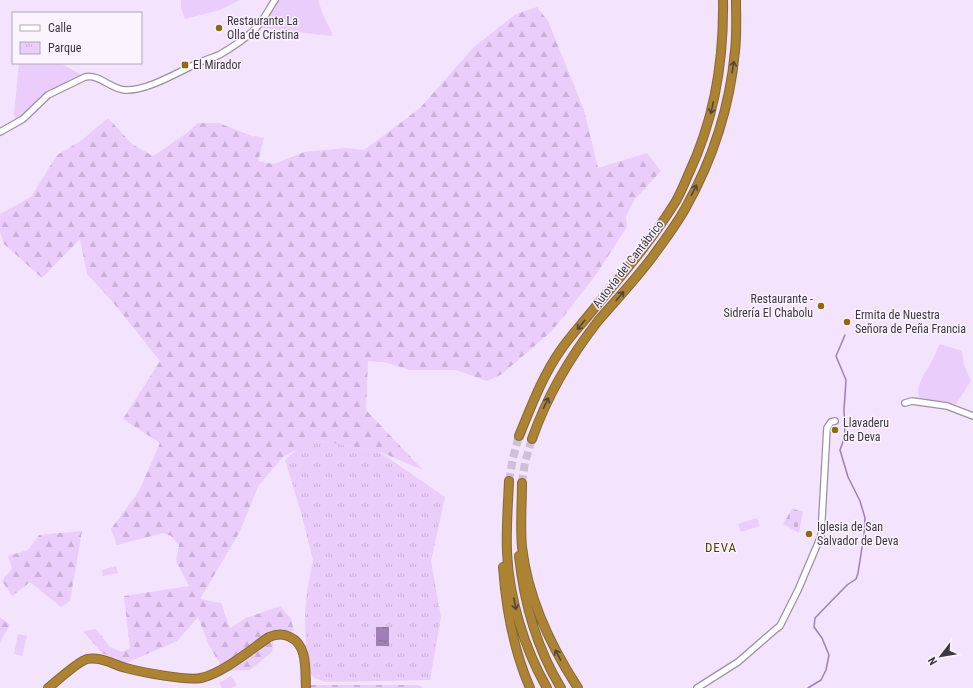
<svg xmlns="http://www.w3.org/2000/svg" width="973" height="688" font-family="'Roboto Condensed',sans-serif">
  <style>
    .grass { fill: #eacdfa }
    .forest { fill: url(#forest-firs) }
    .cemetery { fill: url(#cemetery-stones) }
    .park { fill: url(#park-tufts) }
    .water { fill: url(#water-ripples) }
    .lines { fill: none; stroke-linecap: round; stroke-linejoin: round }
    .stream { stroke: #a17fb4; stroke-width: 1.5 }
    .highway-tunnel { stroke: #cec0d6; stroke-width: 8; stroke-dasharray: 8 4; stroke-linecap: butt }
    .minor-casing { stroke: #9e8fa6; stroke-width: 8 }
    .highway-casing { stroke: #856838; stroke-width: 10 }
    .minor { stroke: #fff; stroke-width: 5.5 }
    .highway { stroke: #ac8333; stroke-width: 8 }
    .oneway { stroke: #52453d }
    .poi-dot { fill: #90680f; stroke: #fbf4ff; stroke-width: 1.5 }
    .labels { text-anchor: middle; stroke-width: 3; stroke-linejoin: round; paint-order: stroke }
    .poi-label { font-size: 12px; fill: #3c3640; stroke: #fbf4ff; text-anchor: start }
    .street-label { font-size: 12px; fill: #3c3640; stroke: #fbf4ff }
    .neighbourhood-label { font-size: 13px; letter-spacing: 1px; fill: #5b3f01; stroke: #fbf4ff }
  </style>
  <defs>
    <pattern id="forest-firs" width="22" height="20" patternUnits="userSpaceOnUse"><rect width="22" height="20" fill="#eacdfa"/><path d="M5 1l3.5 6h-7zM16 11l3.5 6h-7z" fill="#cab1d7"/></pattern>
    <pattern id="cemetery-stones" width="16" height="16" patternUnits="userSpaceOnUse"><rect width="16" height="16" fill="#eacdfa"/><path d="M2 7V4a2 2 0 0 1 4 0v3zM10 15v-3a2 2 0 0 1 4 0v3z" fill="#cab1d7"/></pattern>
    <pattern id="park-tufts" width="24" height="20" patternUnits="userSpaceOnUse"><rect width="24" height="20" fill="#eacdfa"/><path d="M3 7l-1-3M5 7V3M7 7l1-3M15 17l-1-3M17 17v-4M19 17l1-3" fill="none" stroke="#cab1d7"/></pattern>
    <pattern id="water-ripples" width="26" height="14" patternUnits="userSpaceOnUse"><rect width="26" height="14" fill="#a17fb4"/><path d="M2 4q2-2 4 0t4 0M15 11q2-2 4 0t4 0" fill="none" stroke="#846994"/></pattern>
  </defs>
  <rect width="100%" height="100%" fill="#f3e3fc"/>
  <path class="grass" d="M181 0H240L220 10 185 19 181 7Z
    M279 0H318L323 15 332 33V36L262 28 264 23Z
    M19 63H60L82 75C77 78 71 82 66 85 58 88 48 91 41 97 33 105 27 117 16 120L14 114Z
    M940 344 962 351 964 365 971 381 956 404 921 401C912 387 927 372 932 361 935 355 937 349 940 344Z
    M757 518 760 526 741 532 738 524Z
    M116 566 118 573 103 576 102 570Z
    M18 634 27 636 22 656 14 654Z
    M231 676 237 685 232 688H222L219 683Z"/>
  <path class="forest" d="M537 7 548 21 584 110 598 168 647 153 661 171 635 199 626 216 627 227 595 276 552 331 502 374 487 381 456 370H410L384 362 368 361 366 410 423 470 378 451 314 440 283 457 259 485 239 533 200 599 221 603 230 628 246 618 280 606 291 619 294 631 274 637 272 652 250 670 224 671 209 645 198 617 177 641 124 664 102 653 83 631 96 629 110 647 122 652 130 648 124 596 189 586 176 561 179 545 171 536 163 533 117 545 111 529 139 491 160 443 123 419 160 361 112 301 87 274 80 239 42 278 4 244 0 232V214L31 197 57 155 82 140 108 118 132 144 153 156 187 133 198 123H219L252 136 264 138 258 161 274 164 304 152 346 148 364 150 420 108 474 47 516 14Z
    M82 531 70 601 61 607 30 582 12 596 2 581 12 568 8 556 28 550 39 535Z
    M0 617 10 625 0 642Z
    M310 685H418L423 688H306Z"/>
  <path class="cemetery" d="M792 509 803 511 799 533 783 524Z"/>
  <path class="park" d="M314 440 378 451 445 497 431 561 441 617 430 680 326 682 314 678 310 673 306 649 305 615 307 592 313 560 300 509 285 460 300 447Z"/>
  <path class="water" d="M376 627H389V646H376Z"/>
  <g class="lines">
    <path class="stream" d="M808 688 821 680 826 670 829 655 822 638 814 627 815 618 847 585 856 579 858 573 864 535 865 518 860 501 848 477 840 450 845 436 844 410 846 380 836 356 845 335"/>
    <path class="highway-tunnel" d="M509 481 513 458 519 436
      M522 483 525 462 532 439"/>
    <defs>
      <path id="minor" d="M0 132 23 119 48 95 85 77C100 74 110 89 125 90 147 91 176 73 196 64 203 60 212 58 219 55 231 48 244 40 254 30 263 22 268 10 275 0
        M905 403 912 401 947 406 973 416
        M697 688 738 662 776 629 780 626 798 590 821 536 827 428 831 422 835 421"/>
      <path id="highway" d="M519 436C531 407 542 377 560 351 568 339 579 327 588 316 619 278 651 242 676 201 681 192 685 182 689 173 715 118 724 61 723 0
        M532 439C547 396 570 357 598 321 616 300 636 279 653 256 664 241 676 225 685 209 712 161 730 106 735 51 737 34 736 17 736 0
        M509 481C508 505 506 528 507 552 509 598 524 648 547 688
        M522 483C522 504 520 526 522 547 528 599 550 645 578 688
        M519 556C524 603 536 647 561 688
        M503 567C506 609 513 649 530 688
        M48 688C57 681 77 662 87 659 100 656 114 665 126 668 141 672 187 681 201 678 223 673 250 650 269 637 276 634 283 633 290 637 308 645 305 671 306 688"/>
    </defs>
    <use href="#minor" class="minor-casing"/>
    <use href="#highway" class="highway-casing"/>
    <use href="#minor" class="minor"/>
    <use href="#highway" class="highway"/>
  </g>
  <defs><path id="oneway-shaft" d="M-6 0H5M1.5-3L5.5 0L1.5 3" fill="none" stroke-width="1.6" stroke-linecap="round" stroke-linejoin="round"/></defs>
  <g class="oneway">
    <use href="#oneway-shaft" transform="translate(733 67) rotate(-81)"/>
    <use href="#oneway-shaft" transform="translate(712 108) rotate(102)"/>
    <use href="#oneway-shaft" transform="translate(694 190) rotate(-63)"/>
    <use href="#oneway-shaft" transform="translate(620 296) rotate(-50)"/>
    <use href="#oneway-shaft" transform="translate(581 325) rotate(129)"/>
    <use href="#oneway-shaft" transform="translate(546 403) rotate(-65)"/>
    <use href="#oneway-shaft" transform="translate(515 604) rotate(78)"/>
    <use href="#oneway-shaft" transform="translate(558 655) rotate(-118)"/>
  </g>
  <g class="poi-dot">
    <circle cx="219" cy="28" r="4"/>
    <rect x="181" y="61" width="8" height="8" rx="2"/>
    <circle cx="821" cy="306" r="4"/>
    <circle cx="847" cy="322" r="4"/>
    <circle cx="835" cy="430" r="4"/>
    <circle cx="809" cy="534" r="4"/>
  </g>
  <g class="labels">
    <g class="poi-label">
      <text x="227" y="25">Restaurante La<tspan x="227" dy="14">Olla de Cristina</tspan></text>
      <text x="193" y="69">El Mirador</text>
      <text x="813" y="303" text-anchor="end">Restaurante -<tspan x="813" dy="14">Sidrería El Chabolu</tspan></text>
      <text x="855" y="319">Ermita de Nuestra<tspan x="855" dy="14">Señora de Peña Francia</tspan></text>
      <text x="843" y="427">Llavaderu<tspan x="843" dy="14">de Deva</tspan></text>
      <text x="817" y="531">Iglesia de San<tspan x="817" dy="14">Salvador de Deva</tspan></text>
    </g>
    <g class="street-label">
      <text transform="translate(628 264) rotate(-52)" y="4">Autovía del Cantábrico</text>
    </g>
    <g class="neighbourhood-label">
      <text x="721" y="552">DEVA</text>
    </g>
  </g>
  <rect x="12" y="12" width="130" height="52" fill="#fbf4ff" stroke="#afa8b3"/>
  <rect x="20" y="25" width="20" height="6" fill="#ffffff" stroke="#afa8b3"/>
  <text x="48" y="32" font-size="12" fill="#3c3640">Calle</text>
  <rect x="20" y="42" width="20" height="12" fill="url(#park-tufts)" stroke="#afa8b3"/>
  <text x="48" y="52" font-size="12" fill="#3c3640">Parque</text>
  <g transform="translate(941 656) rotate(239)" stroke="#fbf4ff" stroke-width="3" paint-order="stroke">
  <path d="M0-3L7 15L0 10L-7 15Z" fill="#3c3640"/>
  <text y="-6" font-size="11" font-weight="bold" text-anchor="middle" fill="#3c3640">N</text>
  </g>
</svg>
